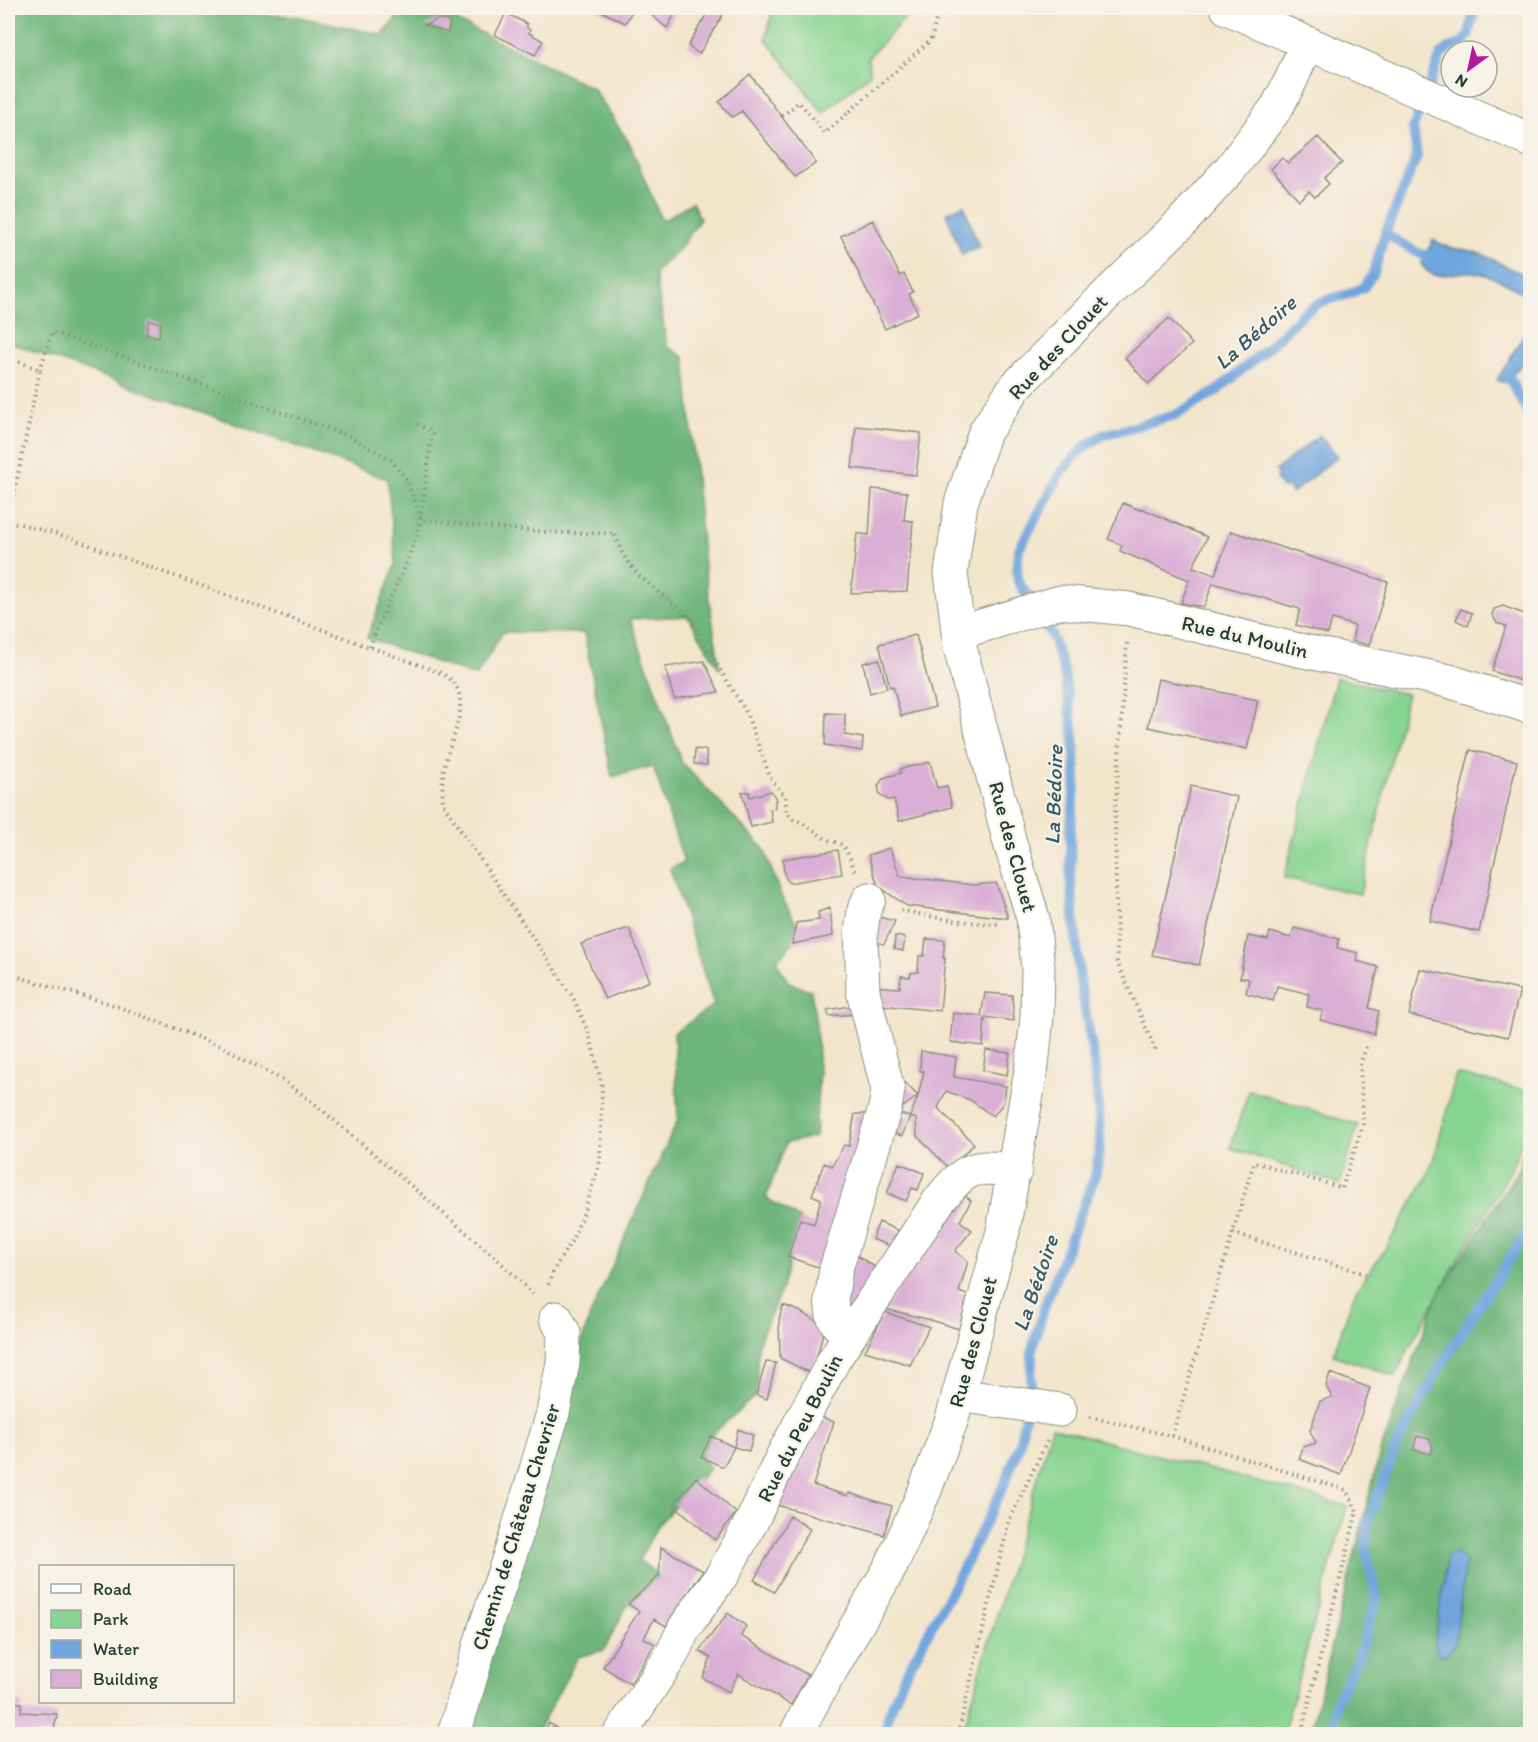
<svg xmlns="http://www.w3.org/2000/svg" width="1538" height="1742" font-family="Itim,sans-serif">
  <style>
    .green { fill: #88d492; stroke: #548863; stroke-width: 1.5 }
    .forest { fill: #6eb67c; stroke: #467a58; stroke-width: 1.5 }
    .water { fill: #70a5dd; stroke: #487188; stroke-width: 1.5 }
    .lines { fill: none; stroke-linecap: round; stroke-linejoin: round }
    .stream { stroke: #70a5dd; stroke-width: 10 }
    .building { fill: #dbafd5 }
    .minor-casing { stroke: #899180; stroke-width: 35 }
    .major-casing { stroke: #899180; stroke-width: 35 }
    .path { stroke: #899180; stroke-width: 4; stroke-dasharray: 1.5 4.5; stroke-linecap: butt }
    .minor { stroke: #fff; stroke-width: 33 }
    .major { stroke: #fff; stroke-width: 33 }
    .labels { text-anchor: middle; stroke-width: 4.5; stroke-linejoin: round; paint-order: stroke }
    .street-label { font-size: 21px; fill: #1f3d34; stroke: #f7f3e8 }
    .water-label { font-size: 22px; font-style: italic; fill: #375c67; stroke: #f7f3e8 }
  </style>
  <rect width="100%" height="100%" fill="#f7f3e8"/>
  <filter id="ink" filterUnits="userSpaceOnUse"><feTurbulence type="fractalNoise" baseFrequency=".0167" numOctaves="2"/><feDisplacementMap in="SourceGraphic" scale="12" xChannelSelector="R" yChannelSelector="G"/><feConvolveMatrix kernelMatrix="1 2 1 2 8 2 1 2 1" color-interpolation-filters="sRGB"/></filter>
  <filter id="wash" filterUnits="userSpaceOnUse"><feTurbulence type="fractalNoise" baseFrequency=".008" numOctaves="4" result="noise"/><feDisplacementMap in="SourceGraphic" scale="24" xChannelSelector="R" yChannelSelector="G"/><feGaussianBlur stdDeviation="1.35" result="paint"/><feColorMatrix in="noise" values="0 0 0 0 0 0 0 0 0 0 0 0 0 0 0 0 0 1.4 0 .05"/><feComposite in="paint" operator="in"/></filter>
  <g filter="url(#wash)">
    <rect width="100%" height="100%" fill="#f3e5cc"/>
    <path class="green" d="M773 8H914L868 58 870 74 823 113 766 39Z
      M1336 678 1407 694 1360 894 1284 878Z
      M1456 1074 1530 1091C1531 1151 1495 1196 1466 1246 1441 1289 1417 1332 1395 1376L1333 1355 1355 1292 1386 1248 1426 1179 1436 1151Z
      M1249 1090 1358 1125 1340 1184 1230 1148Z
      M1052 1427 1347 1506 1283 1734H962Z"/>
    <path class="forest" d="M8 8H197L208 12 295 16 383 35 401 12V8H454L457 21 593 88 630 144 662 221 692 202 700 219 681 247 655 273 667 346 685 358 704 565 720 670 688 616 630 619 682 763 764 849 781 896 796 923 792 944 777 960C785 981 789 985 811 990L816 1024 819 1071 815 1137 786 1143 766 1198 800 1219 782 1288 758 1344 756 1395 711 1436 701 1457 710 1468 659 1524 639 1560 659 1576 628 1604 604 1650 578 1657 536 1734H466L589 1318 678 1119 674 1033 714 1005 670 869 684 862 653 766 612 777 584 633 503 632 476 676 367 638 396 563 387 479 8 342Z
      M1530 1116V1734H1310L1380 1452 1436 1298 1520 1167Z"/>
    <path class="water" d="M964 205 979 247 962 255 946 213Z
      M1433 240 1449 248 1468 250 1484 255 1513 270 1530 276V301C1517 287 1492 275 1473 272 1455 270 1434 285 1421 264Z
      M1530 324V354L1506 382H1501L1497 380Z
      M1319 435 1337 457 1292 493 1287 487 1282 488 1276 479 1278 476 1275 471Z
      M1453 1552 1461 1556 1465 1563 1455 1645 1447 1654 1439 1655 1435 1644 1447 1556Z"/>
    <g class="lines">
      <path class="stream" d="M1385 234 1420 254 1439 257
        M1511 365 1509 378 1530 415
        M885 1734 888 1716 903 1679 957 1580 1004 1485 1019 1446 1031 1385 1032 1350 1044 1308 1096 1173 1100 1146 1099 1114 1094 1061 1080 981 1071 881 1070 834 1076 780 1074 735 1064 672 1052 636 1018 581 1017 566 1019 549 1062 471 1083 448 1103 435 1176 415 1218 390 1269 347 1303 313 1321 302 1349 294 1364 287 1374 272 1385 234 1417 156 1413 128 1441 55 1449 48 1462 44 1469 34 1474 12 1477 8
        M1332 1734 1337 1699 1357 1661 1377 1598 1366 1550 1367 1525 1397 1444 1441 1365 1530 1227"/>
    </g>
    <g id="blocks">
      <path class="building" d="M595 8H634L625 23Z
        M643 8H678L667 28Z
        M710 8H727L699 54 688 46Z
        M506 13 527 24V28L530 30 529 33 543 41 535 55 495 35Z
        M439 19 450 22 448 33 425 25Z
        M750 74 816 163 795 177 742 111 732 117 719 102Z
        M1318 137 1342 163 1324 178 1329 184 1315 197 1309 191 1299 200 1271 169 1282 158 1288 163Z
        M873 220 900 276 904 274 913 292 909 294 918 313 885 329 841 236Z
        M1169 318 1192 344 1148 384 1125 358Z
        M149 320 161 323 159 337 146 335Z
        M856 426 921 433 916 475 852 468Z
        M872 489 907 492 904 520 913 521 907 591 851 593 857 533 869 535Z
        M1123 503 1140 510 1141 508 1207 537 1193 567 1215 575 1231 531 1388 582 1369 645 1352 641 1355 626 1332 619 1328 634 1296 625 1300 609 1213 583 1204 607 1181 603 1189 580 1120 551 1122 545 1108 539Z
        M1503 606 1530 616V684L1492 671 1506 626 1497 623 1492 615 1494 609Z
        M1461 609 1472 613 1468 626 1456 620Z
        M916 635 935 707 901 716 893 686 890 687 879 644Z
        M879 659 887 688 870 693 863 663Z
        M704 661 719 692 674 699 665 667Z
        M1158 679 1258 700 1247 749 1148 727Z
        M826 713 845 714V735L863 738 862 751 825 745Z
        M695 749 706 750 707 765 694 764Z
        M1470 750 1517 761 1479 932 1430 921Z
        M930 762 937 788 947 786 952 807 899 821 894 799 888 800 880 795 878 786 883 778 901 773 900 769Z
        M1191 786 1237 797 1199 965 1152 955Z
        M771 791 777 800H775V808L770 809 772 822 751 827 742 792H749L750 797Z
        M890 848 900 876 973 885 996 883 1008 918 907 906 878 886 868 855Z
        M838 850 842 874 789 883 784 874 783 859Z
        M830 908 833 936 792 944 796 923 819 920 818 912Z
        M870 915 895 921 884 944 864 940Z
        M629 928 650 981 605 999 581 944Z
        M1294 928 1339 939 1337 948 1358 953 1357 961 1378 967 1369 1008 1379 1011 1374 1034 1320 1020 1323 1011 1307 1007 1309 994 1277 986 1273 1001 1246 993 1249 981 1247 978H1240L1248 936 1268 940 1270 932 1291 938Z
        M895 936 905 938 903 951 894 949Z
        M926 939 945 940 943 958H945L940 1011 870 1004 867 986 900 988 901 976 910 977 911 973 918 972 919 956H924Z
        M1420 969 1520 990 1508 1037 1409 1015Z
        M985 993 1012 995 1014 1021 985 1017 983 1046 950 1042 953 1013 981 1016Z
        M856 1005 858 1014 829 1016 827 1010Z
        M986 1050 1010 1053 1007 1075 983 1070Z
        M921 1051 956 1057 954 1077 1006 1086 1004 1102 993 1116 970 1100 946 1091 938 1108 974 1144 949 1168 917 1136 916 1119 910 1117 918 1096 924 1071H920Z
        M905 1083 918 1096 903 1107 893 1096 896 1090Z
        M894 1112 910 1117 902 1136 887 1131Z
        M855 1114H874L821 1268 788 1257 800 1219 814 1224 821 1199 812 1195 824 1163 832 1166 844 1145 849 1146Z
        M899 1163 924 1173 918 1190 912 1188 906 1201 887 1193Z
        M960 1191 971 1201 960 1221 972 1230 955 1251 968 1261 959 1292 968 1295 959 1329 927 1319 885 1309Z
        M879 1222 901 1232 895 1248 872 1239Z
        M850 1251 881 1271 854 1316 840 1312Z
        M783 1305 799 1311 825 1326 812 1374 780 1358 779 1319Z
        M885 1312 929 1327 910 1365 865 1351Z
        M766 1362 776 1363 767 1399 756 1395Z
        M1330 1373 1370 1388 1341 1475 1299 1459 1303 1447 1316 1443 1310 1431 1320 1401 1332 1397 1326 1386Z
        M812 1413 834 1422 813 1485 848 1496 849 1493 892 1506 884 1535 766 1502Z
        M738 1429 753 1435 749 1451 734 1447Z
        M711 1436 734 1447 723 1467 701 1457Z
        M1417 1436 1429 1439 1433 1447 1431 1454 1413 1450Z
        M696 1477 736 1513 715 1540 674 1505Z
        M790 1516 810 1529 774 1592 754 1580Z
        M661 1547 703 1571 666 1626 654 1619 644 1638 655 1644 630 1684 603 1667 639 1611 628 1604 659 1576Z
        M728 1613 746 1626 741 1636 808 1675 791 1705 738 1674 729 1692 703 1678 711 1658 699 1651Z
        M8 1702 22 1703 21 1712 57 1714 53 1734H8Z
        M549 1723 565 1734H542Z"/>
    </g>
  </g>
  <g filter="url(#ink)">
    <use href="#blocks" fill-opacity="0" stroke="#899180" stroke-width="1.5"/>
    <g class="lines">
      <defs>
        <path id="minor" d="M958 633 1060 602 1129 609 1294 649 1449 681 1530 707
          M851 1334 838 1325 833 1316 831 1300 836 1269 885 1108 888 1090 863 991 861 932 864 910 869 899
          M958 1395 1060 1410
          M454 1734 486 1625 513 1546 553 1413 563 1363 564 1333 556 1318
          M620 1734 671 1656 685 1627 722 1575 752 1521 782 1457 835 1358 938 1202C965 1168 972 1164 1015 1171
          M796 1734 816 1696 891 1566 925 1490 952 1419 1003 1231 1032 1065 1037 1017 1038 968 1033 918 1010 843 960 647 951 573 961 503 985 432 1015 387 1095 306 1182 222 1231 168 1277 107 1291 80 1307 43"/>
        <path id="major" d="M1227 8 1530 140"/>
      </defs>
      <use href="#minor" class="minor-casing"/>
      <use href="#major" class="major-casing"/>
      <path class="path" d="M782 116 799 102 825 133 931 40 939 8
        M8 357 40 370 8 522
        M40 370 52 332 349 436 391 460 407 480 420 516
        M420 516 426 520C488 527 551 535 614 533L623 555 638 575 688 616 696 626 706 647 746 712 770 777 785 797 787 812 793 819 803 823 826 839 843 845 851 860 855 872
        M9 521 64 536 433 670C438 672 446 675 450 679 473 699 451 739 445 763 442 777 442 790 443 804L573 997 590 1037 602 1086 600 1162 584 1212 572 1240 556 1266 547 1288
        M1127 643 1115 813 1117 962 1156 1051
        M370 647C383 609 404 575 416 536 425 506 427 466 432 435L429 430 417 424
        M901 910C934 918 966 923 1000 924
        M8 974 111 1004 221 1046 284 1081 316 1105 495 1257 533 1294
        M1233 1233 1366 1274
        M1090 1417 1172 1436 1346 1490 1357 1511 1301 1734
        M1172 1436 1254 1162 1342 1188 1363 1124 1360 1065 1367 1044
        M958 1734 1009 1521 1047 1441"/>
      <use href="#minor" class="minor"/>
      <use href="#major" class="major"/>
    </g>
  </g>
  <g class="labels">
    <g class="street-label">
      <text transform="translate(1058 347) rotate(-47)" y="7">Rue des Clouet</text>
      <text transform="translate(1245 637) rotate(13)" y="7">Rue du Moulin</text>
      <text transform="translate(1013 847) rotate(75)" y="7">Rue des Clouet</text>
      <text transform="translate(973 1342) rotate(-75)" y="7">Rue des Clouet</text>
      <text transform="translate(800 1428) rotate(-63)" y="7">Rue du Peu Boulin</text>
      <text transform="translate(516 1527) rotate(-73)" y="7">Chemin de Château Chevrier</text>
    </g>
    <g class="water-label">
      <text transform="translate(1255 332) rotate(-41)" y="8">La Bédoire</text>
      <text transform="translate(1053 795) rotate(-88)" y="8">La Bédoire</text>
      <text transform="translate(1035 1283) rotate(-71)" y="8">La Bédoire</text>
    </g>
  </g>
  <rect width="1538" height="1742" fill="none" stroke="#f7f3e8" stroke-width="30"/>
  <rect x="39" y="1565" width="195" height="138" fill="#f7f3e8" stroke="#a1aaa0" stroke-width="1.5"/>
  <rect x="51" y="1584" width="30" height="9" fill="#ffffff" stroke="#a1aaa0" stroke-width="1.5"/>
  <text x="93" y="1595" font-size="18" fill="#1f3d34">Road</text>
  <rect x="51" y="1610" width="30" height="18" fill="#88d492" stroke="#a1aaa0" stroke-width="1.5"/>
  <text x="93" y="1625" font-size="18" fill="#1f3d34">Park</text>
  <rect x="51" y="1640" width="30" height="18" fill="#70a5dd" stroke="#a1aaa0" stroke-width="1.5"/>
  <text x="93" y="1655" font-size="18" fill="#1f3d34">Water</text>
  <rect x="51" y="1670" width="30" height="18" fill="#dbafd5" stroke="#a1aaa0" stroke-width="1.5"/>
  <text x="93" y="1685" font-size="18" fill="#1f3d34">Building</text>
  <g transform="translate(1469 69) rotate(213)"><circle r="28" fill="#f7f3e8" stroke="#a1aaa0" stroke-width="1.5"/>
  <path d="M0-4.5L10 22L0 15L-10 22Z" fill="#b5179e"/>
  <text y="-9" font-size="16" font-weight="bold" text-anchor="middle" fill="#1f3d34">N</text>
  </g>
</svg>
